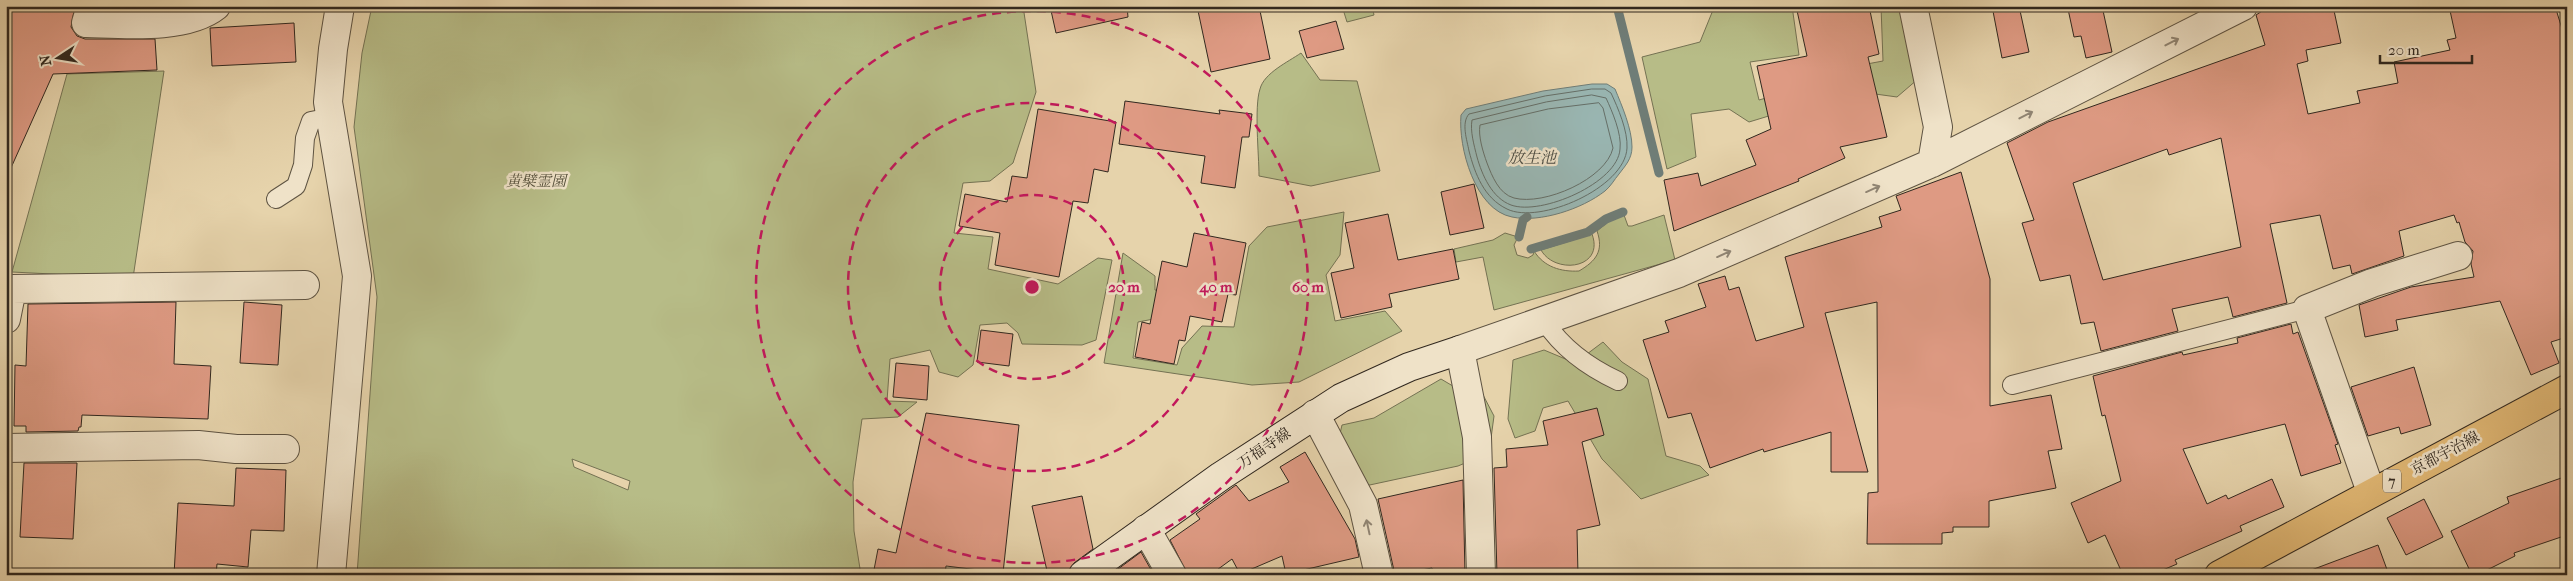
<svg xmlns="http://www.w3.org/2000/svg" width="2573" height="581" font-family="'IM FELL French Canon','Noto Serif JP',serif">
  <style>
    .green { fill: #b7bc87; stroke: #747253; fill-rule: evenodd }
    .water { fill: #99b6b2; stroke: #6f7d77 }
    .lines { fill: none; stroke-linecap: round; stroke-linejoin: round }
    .shore { stroke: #656f68; stroke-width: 1 }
    .stream { stroke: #6f7d77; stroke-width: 9 }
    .building { fill: #de9a83; stroke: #31281f; fill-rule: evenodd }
    .service-casing { stroke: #5e5342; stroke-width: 20 }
    .minor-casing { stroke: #5e5342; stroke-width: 30 }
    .tertiary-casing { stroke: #5e5342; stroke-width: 30 }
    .secondary-casing { stroke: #31281f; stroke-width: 30 }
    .primary-casing { stroke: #31281f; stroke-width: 30 }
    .service { stroke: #efe2c8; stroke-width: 18 }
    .minor { stroke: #efe2c8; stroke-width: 28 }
    .tertiary { stroke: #efe2c8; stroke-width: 28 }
    .secondary { stroke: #efe2c8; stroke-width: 28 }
    .primary { stroke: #e3ba76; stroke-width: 28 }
    .rail-casing { stroke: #31281f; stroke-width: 5.5 }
    .rail { stroke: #efe2c8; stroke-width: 4; stroke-dasharray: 11; stroke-linecap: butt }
    .oneway { stroke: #908574 }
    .ring { fill: none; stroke: #c2185b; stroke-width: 2.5; stroke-dasharray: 9 6 }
    .labels { text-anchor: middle; stroke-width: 5; stroke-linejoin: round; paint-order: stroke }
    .shield { fill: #efe2c8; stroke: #6a6052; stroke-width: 1 }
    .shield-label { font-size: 14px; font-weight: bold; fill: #31281f }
    .park-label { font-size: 15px; font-style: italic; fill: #524d39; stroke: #efe2c8 }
    .street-label { font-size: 15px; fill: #31281f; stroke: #efe2c8 }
    .water-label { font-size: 16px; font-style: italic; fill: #4b4c44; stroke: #efe2c8 }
    .centre { fill: #c2185b; stroke: #efe2c8; stroke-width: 2.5 }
    .ring-label { font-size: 15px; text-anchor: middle; font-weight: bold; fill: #c2185b; stroke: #efe2c8; stroke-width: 5; stroke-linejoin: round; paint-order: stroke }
  </style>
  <rect width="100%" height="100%" fill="#e6d3ab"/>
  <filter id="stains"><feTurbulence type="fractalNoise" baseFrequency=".004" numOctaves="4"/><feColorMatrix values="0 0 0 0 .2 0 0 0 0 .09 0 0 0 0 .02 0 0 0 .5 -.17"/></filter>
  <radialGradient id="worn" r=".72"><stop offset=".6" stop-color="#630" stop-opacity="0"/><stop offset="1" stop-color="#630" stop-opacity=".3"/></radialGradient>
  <path class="green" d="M372 6H1023L1036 92 1013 163 990 181 963 183 954 233 993 237 988 269 1058 284 1098 258 1112 260 1096 340 1082 345 1022 344 1018 333 1007 323 980 325 973 365 958 377 939 372 930 350 890 359 887 401 917 402 898 417 862 419 853 482 854 531 861 575H357L377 297 354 127 362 53ZM572 459 630 481 628 490 574 467Z
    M1342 6H1372L1374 15 1347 22Z
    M1712 6H1792L1799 55 1750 62 1759 100 1801 88 1802 76 1883 61 1881 6H1901L1918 79 1897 97 1868 93 1818 101 1749 122 1729 109 1691 114 1696 157 1667 169 1642 57 1700 42 1713 10Z
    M1301 53 1320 80 1357 81 1380 171 1311 186 1259 176C1259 155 1254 107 1260 89 1264 73 1288 62 1301 53Z
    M164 71 133 278 12 272 67 74Z
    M1344 212 1340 255 1326 275 1335 321 1385 311 1402 331 1299 382 1252 385 1104 363 1123 253 1155 276V290L1172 293 1159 318 1138 322 1133 358 1177 365 1182 348 1202 326 1234 327 1249 246 1267 227Z
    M1624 215 1628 226H1632L1664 215 1675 260 1494 310 1483 257 1456 262 1454 249 1493 240 1505 233 1518 237 1514 245 1517 255 1528 258 1533 255 1534 251C1544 267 1561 272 1579 271 1596 261 1604 251 1597 231L1608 222Z
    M1592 234C1605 269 1555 275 1541 250Z
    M1603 342 1622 362 1648 379 1666 456 1700 466 1709 475 1641 499 1602 459 1568 401 1543 408 1535 431 1515 438 1508 419 1513 360 1544 350 1575 363Z
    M1441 379 1463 392 1481 391 1494 416 1489 453 1458 466 1365 486 1338 442 1342 425 1374 418Z"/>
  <path class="water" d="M1592 84H1607L1615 89C1622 106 1632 129 1632 147 1632 159 1625 166 1619 174 1614 180 1611 186 1605 191 1582 209 1540 223 1512 217 1475 210 1458 147 1461 115L1466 109 1543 91Z"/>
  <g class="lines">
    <path class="shore" d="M1592 89H1605L1611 93C1618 108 1628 131 1627 148 1625 188 1539 225 1507 209 1484 198 1475 174 1469 151 1467 140 1461 123 1469 114L1545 96Z
      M1592 95 1606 98C1612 111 1622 134 1620 149 1618 183 1541 216 1511 205 1492 198 1482 175 1477 157 1474 145 1470 131 1472 120L1546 102Z
      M1599 103 1603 108 1613 148C1606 179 1544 206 1514 198 1499 194 1492 176 1487 163 1483 152 1478 136 1480 125L1548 109Z"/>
    <path class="stream" d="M1617 6 1659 173
      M1519 237 1523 220 1527 217
      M1531 249 1588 232 1606 219 1623 212"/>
  </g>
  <path class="building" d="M6 6H75L71 27 77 36 85 39H155L157 70 53 74 6 179Z
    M1050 6H1127L1128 17 1056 33Z
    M1197 6H1259L1270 59 1211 72Z
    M1796 6H1869L1879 54 1868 57 1887 137 1840 147 1845 158 1798 179 1799 181 1674 231 1664 180 1698 173 1701 186 1756 165 1746 140 1771 129 1757 66 1807 56Z
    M1992 6H2019L2029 52 2002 58Z
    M2083 6H2102L2112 52 2086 58 2081 36 2074 37 2068 9Z
    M2270 6H2333L2341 43 2306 50 2308 61 2297 64 2308 114 2360 103 2357 91 2398 83 2394 62 2450 50 2447 40 2456 38 2449 6H2555L2567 45V337L2551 342 2559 363 2531 375 2500 301 2396 320 2398 330 2365 337 2359 305 2411 287 2474 277 2471 264 2473 251 2465 242 2459 222 2457 223 2454 215 2399 231 2404 256 2352 274 2350 265 2333 269 2320 215 2270 224 2287 303 2233 317 2228 297 2172 309 2178 331 2101 351 2094 322 2081 324 2070 275 2040 281 2022 223 2034 220 2007 143 2048 122 2265 45 2256 15ZM2221 138 2241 247 2103 280 2073 183 2167 149 2169 155Z
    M1336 21 1344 49 1307 58 1299 31Z
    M294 23 296 62 212 66 210 28Z
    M1125 101 1220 114 1219 110 1252 114 1249 137H1242L1235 188 1201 183 1205 156 1119 144Z
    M1038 109 1116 122 1108 172 1094 169 1088 203 1073 201 1059 277 995 265 1000 233 959 226 965 194 1007 202 1012 176 1027 178Z
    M1961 172 1990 279V406L2051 395 2062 449 2048 451 2056 488 1989 501V527H1953V532L1942 533V544H1867L1868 493 1878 492 1877 302 1825 313 1868 472H1831V432L1764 452 1763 449 1710 468 1691 413 1668 418 1643 340 1669 332 1665 321 1706 307 1698 284 1725 276 1729 290 1739 287 1756 341 1804 327 1785 257 1882 227 1879 217 1901 210 1896 196Z
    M1474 184 1484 228 1450 235 1441 192Z
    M1388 214 1398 260 1453 249 1459 279 1389 294 1392 307 1341 318 1331 273 1354 268 1345 223Z
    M1194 233 1246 243 1236 295 1228 294 1222 322 1190 316 1185 341 1179 340 1174 364 1135 357 1142 322 1150 324 1162 261 1187 267Z
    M176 302 174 364 211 366 208 419 82 415 81 427H79L78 431 26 432V426H14L15 365 26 366 28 304Z
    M244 302 282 305 278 365 240 363Z
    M2291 324 2293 334 2298 332 2338 444 2335 445 2341 463 2301 476 2285 424 2183 449 2207 504 2226 495 2228 499 2272 479 2284 507 2240 526 2242 531 2175 560 2177 564 2151 575H2123L2105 535 2088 543 2071 503 2121 481 2105 415 2102 416 2093 376 2182 352 2183 355 2238 343 2237 338Z
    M981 330 1013 334 1009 366 977 362Z
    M896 363 929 366 927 400 893 397Z
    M2414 367 2431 425 2401 434 2399 427 2368 436 2351 387Z
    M1597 408 1604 435 1582 442 1600 525 1577 530 1578 575H1497L1494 468 1507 467 1506 449 1548 445 1543 421Z
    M926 413 1019 425 1003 573 946 566 945 575H873L878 549 896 553Z
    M1305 452 1355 539 1359 557 1286 574 1282 556 1240 574 1232 559 1210 575H1188L1170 540 1200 519 1196 514 1236 485 1249 501 1289 482 1280 467Z
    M24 463H77L73 539 20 537Z
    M236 468 286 470 284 531 251 530 248 567 217 564 216 575H174L178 503 234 506Z
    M2567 476V535L2514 553 2515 556 2477 575H2472L2451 531 2509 503 2507 497Z
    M1463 480 1465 575H1434L1432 568 1395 575 1378 499Z
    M1082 496 1093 549 1074 563 1068 575H1048L1032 506Z
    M2424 499 2443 537 2406 555 2387 518Z
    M2378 545 2389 575H2306V572Z
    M1141 552 1154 575H1110Z"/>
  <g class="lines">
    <defs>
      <path id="service" d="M276 199 296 186 303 165 305 138 311 121 331 117
        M1545 322C1563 349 1588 367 1618 381
        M2012 385 2307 309"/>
      <path id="minor" d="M91 6 86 23C124 24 186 30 216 6
        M1913 6 1938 127 1932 163
        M6 319 12 289 305 285
        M1315 414 1363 505 1379 575
        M6 448 198 445 236 449H285
        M2371 492 2307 309 2372 283 2458 256
        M1146 529 1172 575
        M1481 575 1477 437 1460 350 1679 273 1932 163 2243 6"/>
      <path id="tertiary" d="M331 575 357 276 328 102 333 49 340 6"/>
      <path id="secondary" d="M1083 575 1221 476 1341 398 1409 367 1460 350"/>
      <path id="primary" d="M2219 575 2567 389"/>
    </defs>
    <use href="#service" class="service-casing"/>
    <use href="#minor" class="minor-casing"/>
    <use href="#tertiary" class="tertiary-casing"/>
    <use href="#secondary" class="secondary-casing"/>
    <use href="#primary" class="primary-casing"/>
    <use href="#service" class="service"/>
    <use href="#minor" class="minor"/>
    <use href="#tertiary" class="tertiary"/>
    <use href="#secondary" class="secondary"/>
    <use href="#primary" class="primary"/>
    <defs>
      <path id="rail" d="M2553 575 2567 568"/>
    </defs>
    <use href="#rail" class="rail-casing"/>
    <use href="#rail" class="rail"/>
  </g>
  <defs><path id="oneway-shaft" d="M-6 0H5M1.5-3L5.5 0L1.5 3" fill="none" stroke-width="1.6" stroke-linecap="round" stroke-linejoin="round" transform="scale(1.25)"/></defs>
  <g class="oneway">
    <use href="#oneway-shaft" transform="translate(2172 42) rotate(-27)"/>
    <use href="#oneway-shaft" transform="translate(2026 115) rotate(-27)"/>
    <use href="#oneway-shaft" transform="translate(1873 189) rotate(-24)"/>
    <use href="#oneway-shaft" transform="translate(1724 254) rotate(-24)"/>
    <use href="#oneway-shaft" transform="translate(1368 527) rotate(-102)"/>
  </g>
  <g class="ring">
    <circle cx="1032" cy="287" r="92"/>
    <circle cx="1032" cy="287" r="184"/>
    <circle cx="1032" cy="287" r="276"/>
  </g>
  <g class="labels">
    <rect class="shield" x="2383" y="469.5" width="18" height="23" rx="4"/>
    <g class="shield-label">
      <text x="2392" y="486">7</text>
    </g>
    <g class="park-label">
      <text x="536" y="186">黄檗霊園</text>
    </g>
    <g class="street-label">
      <text transform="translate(1264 448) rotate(-34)" y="5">万福寺線</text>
      <text transform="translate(2445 453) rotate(-28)" y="5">京都宇治線</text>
    </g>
    <g class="water-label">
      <text x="1532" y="163">放生池</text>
    </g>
  </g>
  <circle cx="1032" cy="287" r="8" class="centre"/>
  <g class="ring-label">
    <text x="1124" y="292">20 m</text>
    <text x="1216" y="292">40 m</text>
    <text x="1308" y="292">60 m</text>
  </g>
  <rect width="2573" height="581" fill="none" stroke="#e6d3ab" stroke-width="25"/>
  <rect x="8" y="8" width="2558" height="566" fill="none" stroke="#31281f" stroke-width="2.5"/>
  <rect x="12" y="12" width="2548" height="556" fill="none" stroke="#31281f"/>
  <g transform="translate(58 58) rotate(258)" stroke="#efe2c8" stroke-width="4" paint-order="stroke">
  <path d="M0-4L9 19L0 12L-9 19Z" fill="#31281f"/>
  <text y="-8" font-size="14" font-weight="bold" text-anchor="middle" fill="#31281f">N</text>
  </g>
  <path d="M2380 55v8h92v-8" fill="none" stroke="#31281f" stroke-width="2.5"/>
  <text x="2388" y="55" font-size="15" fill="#31281f" stroke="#efe2c8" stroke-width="4" paint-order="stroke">20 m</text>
  <rect width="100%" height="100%" filter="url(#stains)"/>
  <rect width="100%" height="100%" fill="url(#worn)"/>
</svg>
